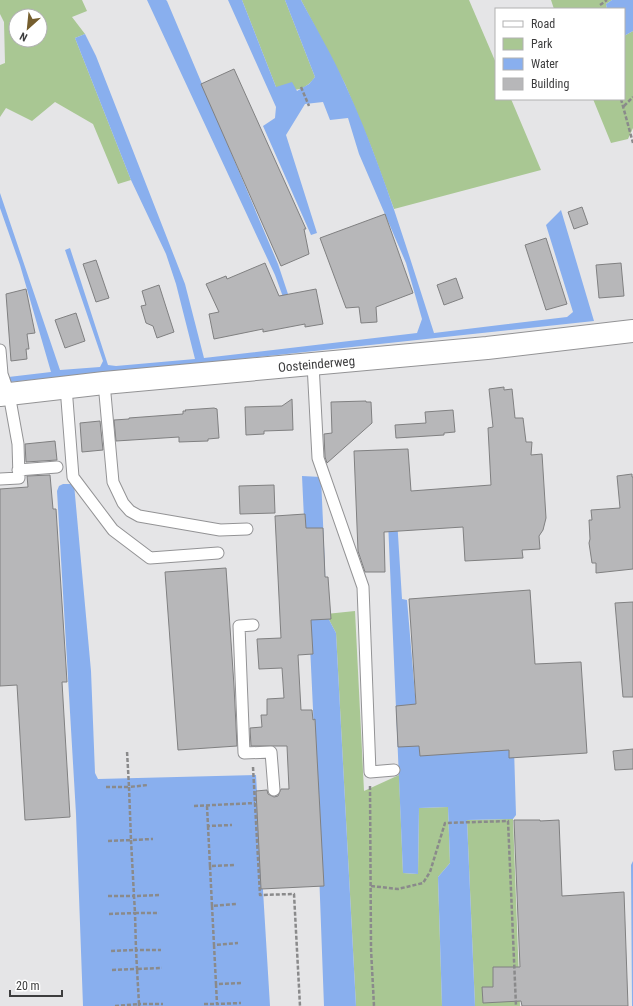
<svg xmlns="http://www.w3.org/2000/svg" width="633" height="1006" font-family="'Roboto Condensed',sans-serif">
  <style>
    .green { fill: #a9c793; fill-rule: evenodd }
    .water { fill: #89afee }
    .building { fill: #b7b7b9; stroke: #808081 }
    .lines { fill: none; stroke-linecap: round; stroke-linejoin: round }
    .lane-casing { stroke: #939395; stroke-width: 13 }
    .secondary-casing { stroke: #939395; stroke-width: 24 }
    .path { stroke: #8a8a8b; stroke-width: 2.5; stroke-dasharray: 4 2; stroke-linecap: butt }
    .lane { stroke: #fff; stroke-width: 11 }
    .secondary { stroke: #fff; stroke-width: 22 }
    .labels { text-anchor: middle; stroke-width: 3; stroke-linejoin: round; paint-order: stroke }
    .street-label { font-size: 13px; fill: #3d3d3e; stroke: #fff }
  </style>
  <rect width="100%" height="100%" fill="#e5e5e7"/>
  <path class="green" d="M0 0H82L87 11 72 17 85 34 75 38 131 180 118 184 93 124 55 102 32 121 6 108 0 117V65L5 63 4 22 0 14ZM16 16H40V40H16Z
    M242 0H285L315 77C302 94 294 90 276 87Z
    M301 0H469L496 63V99H511L541 170 394 209 372 149 345 84Z
    M551 0H612L606 4 607 9H554Z
    M633 29V128L628 139 611 143 593 99H624V36L633 31Z
    M355 611 364 791 399 775 403 873 418 874 419 808 448 807 450 863 438 877 442 1006H356L336 633 326 614Z
    M513 819 520 1006H475L467 820Z"/>
  <path class="water" d="M147 0H166L167 1 278 264 288 294 283 297 275 275Z
    M228 0H242L276 87 292 82 297 91 309 84 315 77 285 0H301C316 28 332 55 345 84 382 164 407 250 434 333L567 317 573 312 546 225 561 210 594 321 221 361 0 383V378L51 372 20 265 0 208V193L60 370 100 367 103 361 65 250 70 248 108 365 116 366 195 359 176 284 166 254 131 180 75 38 85 34 96 56 185 284 204 358 417 333 422 319 406 263 359 154 348 118 330 120 323 102 305 104 286 135 317 233 311 235 263 126 275 118 276 107Z
    M612 0H633V31L624 36V9H607L606 4Z
    M386 474 395 487 402 599 407 600 420 753 514 748 516 815 513 819 467 820 475 1006H442L438 877 450 863 448 807 419 808 418 874 403 873Z
    M302 476 321 477 325 568 326 614 336 633 356 1006H324L313 709Z
    M63 484H74L91 671 95 773 98 779 256 775 270 1006H83L76 814 57 491 59 486Z
    M633 861V1006H632L631 865Z"/>
  <path class="building" d="M234 69 306 229H304L309 254 281 266 201 84Z
    M582 207 588 224 574 229 568 212Z
    M385 214 413 293 376 307 377 322 361 323 359 307 346 308 320 238Z
    M546 238 567 304 546 310 525 245Z
    M96 260 109 298 96 302 83 264Z
    M265 263 279 296 316 289 323 324 305 327V324L263 332V329L214 339 209 314 219 312 206 284 226 276 227 279Z
    M621 263 624 296 599 298 596 265Z
    M456 278 463 298 444 305 437 285Z
    M159 285 174 332 157 338 153 326 146 323 141 306 146 305 142 291Z
    M26 289 35 333 27 334 29 349H26L27 359 11 361 6 294Z
    M76 313 85 341 65 348 55 320Z
    M504 387V390L512 389 515 418H523L526 442H532L531 455 542 454 546 518 543 530 539 536 540 549 522 550 523 558 465 561 463 527 384 532 385 572H365L358 551 354 451 408 449 411 491 491 485 488 428 493 427 489 389Z
    M292 399 293 430 264 431V434L246 435 245 407 282 406Z
    M366 401V402H371L372 423 327 463 325 457 324 434 332 433 331 402Z
    M214 408 217 409 219 438 208 439V441L179 442V437L116 441 114 420 129 419V418L183 414V411H186L185 410Z
    M453 410 455 432 444 433V435L396 438 395 425 426 423 425 412Z
    M100 421 103 450 82 452 80 423Z
    M55 441 57 460 26 462 25 444Z
    M632 474V477H633V569L596 573V563H592L589 543 590 539 589 520H592L591 510 620 508 617 476Z
    M50 475 53 509H56L67 682H62L70 817 25 820 17 685 0 686V489L28 487 27 476Z
    M274 485 275 513 240 514 239 486Z
    M305 514 306 528H323L325 577H328L331 619 311 620 313 654 298 655 301 710H312L313 720 315 719 324 886 261 889 256 791 267 790 268 794 274 797 278 796 281 789H289L287 746H251L250 728 262 727 261 715H267V699L284 698 282 668 259 669 257 639 281 638 275 516Z
    M226 568 234 686 237 746 178 750 165 572Z
    M530 590 535 664 581 662 587 753 509 758V750L420 756 419 746 398 747 396 706 416 704 409 599Z
    M633 602V697H623L615 603Z
    M633 749V769L615 770 613 751Z
    M514 820H540V821L559 820 562 896 624 892 628 1006H522L521 1001 483 1003 482 987H493V967H520Z"/>
  <g class="lines">
    <defs>
      <path id="lane" d="M0 350 2 374 9 394 18 444 19 478 0 479
        M313 364 318 458 363 587 370 772 394 770
        M104 383 113 482 123 503 130 511 139 516 220 530 247 529
        M66 387 73 477 113 530 150 558 218 553
        M18 470 57 467
        M253 625 239 626 244 753 271 752 274 790"/>
      <g id="secondary">
        <path id="s1" d="M0 395 104 383 487 348 633 331"/>
      </g>
    </defs>
    <use href="#lane" class="lane-casing"/>
    <use href="#secondary" class="secondary-casing"/>
    <path class="path" d="M600 5 607 0
      M301 87 309 106
      M621 99 633 143
      M624 106 633 97
      M253 767 260 895 294 894 300 1006
      M370 786 371 949 374 1006
      M106 787H129L127 751
      M194 806 255 803
      M207 806 208 826 232 825
      M208 826 210 866 234 865
      M108 841 131 840 129 787 148 785
      M210 866 212 906 236 904
      M371 886 398 889 423 883 430 872 445 823 508 821 516 1006
      M159 895 134 896 135 913H159
      M108 896H134L131 840 153 839
      M212 906 214 945 238 943
      M109 914 135 913 136 950 111 951
      M214 945 216 984 241 983
      M112 970 137 969 136 950H161
      M216 984 217 1004 241 1003
      M204 1004H217
      M115 1006 139 1004 137 969 162 968
      M139 1006V1004H163"/>
    <use href="#lane" class="lane"/>
    <use href="#secondary" class="secondary"/>
  </g>
  <g class="labels">
    <g class="street-label">
      <text dy="5" stroke="none"><textPath href="#s1" startOffset="318">Oosteinderweg</textPath></text>
    </g>
  </g>
  <rect x="495" y="8" width="130" height="92" fill="#ffffff" stroke="#b1b1b2"/>
  <rect x="503" y="21" width="20" height="6" fill="#ffffff" stroke="#b1b1b2"/>
  <text x="531" y="28" font-size="12" fill="#3d3d3e">Road</text>
  <rect x="503" y="38" width="20" height="12" fill="#a9c793" stroke="#b1b1b2"/>
  <text x="531" y="48" font-size="12" fill="#3d3d3e">Park</text>
  <rect x="503" y="58" width="20" height="12" fill="#89afee" stroke="#b1b1b2"/>
  <text x="531" y="68" font-size="12" fill="#3d3d3e">Water</text>
  <rect x="503" y="78" width="20" height="12" fill="#b7b7b9" stroke="#b1b1b2"/>
  <text x="531" y="88" font-size="12" fill="#3d3d3e">Building</text>
  <g transform="translate(28 28) rotate(207)"><circle r="19" fill="#ffffff" stroke="#b1b1b2"/>
  <path d="M0-3L7 15L0 10L-7 15Z" fill="#755e2e"/>
  <text y="-6" font-size="11" font-weight="bold" text-anchor="middle" fill="#3d3d3e">N</text>
  </g>
  <path d="M10 990v6h52v-6" fill="none" stroke="#3d3d3e" stroke-width="2"/>
  <text x="16" y="990" font-size="12" fill="#3d3d3e" stroke="#ffffff" stroke-width="3" paint-order="stroke">20 m</text>
</svg>
